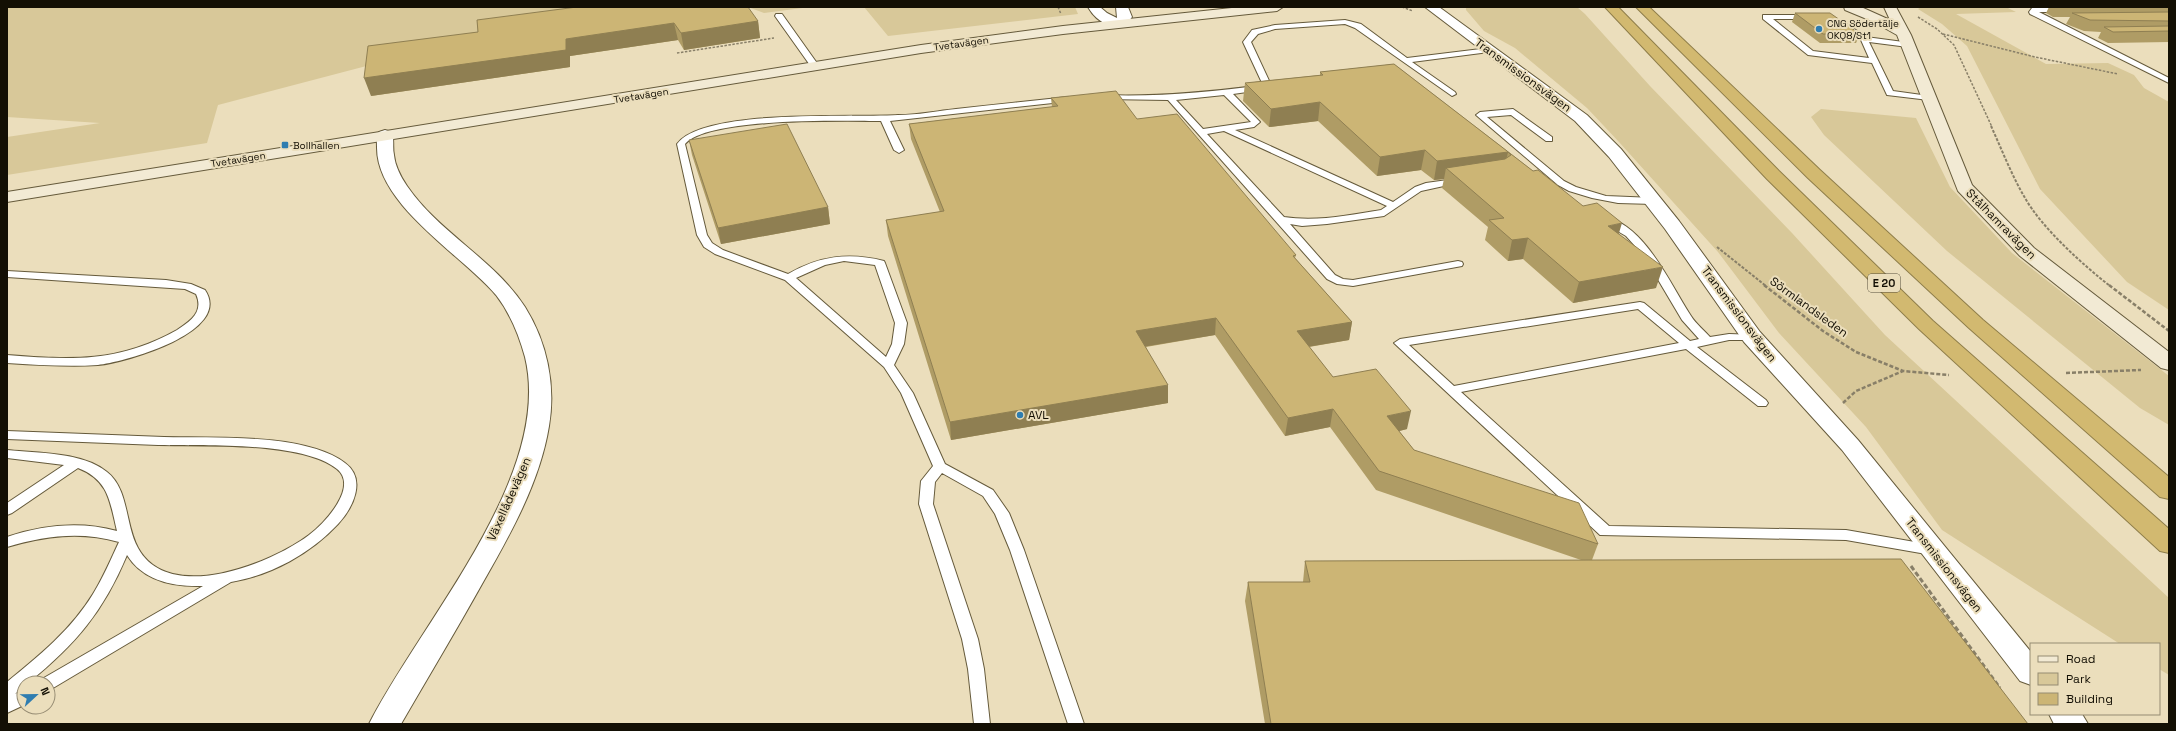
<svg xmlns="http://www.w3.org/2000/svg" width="2176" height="731" font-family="'Space Grotesk',sans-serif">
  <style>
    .green { fill: #d8c899 }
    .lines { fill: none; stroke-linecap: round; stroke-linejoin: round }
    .service-casing { stroke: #655a3b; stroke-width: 2 }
    .minor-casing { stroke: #655a3b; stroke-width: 2 }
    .tertiary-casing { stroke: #655a3b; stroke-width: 2 }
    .secondary-casing { stroke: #655a3b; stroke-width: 2 }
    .motorway-casing { stroke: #8f7e4a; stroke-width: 2 }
    .path-far3 { stroke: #887f68; stroke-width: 1.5; stroke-dasharray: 2.5 1.5; stroke-linecap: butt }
    .path-far2 { stroke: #887f68; stroke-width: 2; stroke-dasharray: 3 1.5; stroke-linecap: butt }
    .path-far1 { stroke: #887f68; stroke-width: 2.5; stroke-dasharray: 4 2; stroke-linecap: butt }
    .path { stroke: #887f68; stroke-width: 3; stroke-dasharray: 5 2.5; stroke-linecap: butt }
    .service { fill: #fff; fill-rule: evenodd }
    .minor { fill: #fff; fill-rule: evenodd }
    .tertiary { fill: #fff; fill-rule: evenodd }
    .secondary { fill: #f2ead4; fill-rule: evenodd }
    .motorway { fill: #d2b970; fill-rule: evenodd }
    .wall { fill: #af9c65 }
    .shaded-wall { fill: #8f7f52 }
    .building { fill: #ccb575; stroke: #8f7f52 }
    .poi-dot { fill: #2f7db0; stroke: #ebdebc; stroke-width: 1.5 }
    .labels { text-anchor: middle; stroke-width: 4; stroke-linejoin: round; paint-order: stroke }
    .far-poi-label { font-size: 10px; fill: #130f04; stroke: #ebdebc; text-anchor: start }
    .far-street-label { font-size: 10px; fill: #130f04; stroke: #ebdebc }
    .shield { fill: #ebdebc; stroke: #544d3b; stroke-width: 1 }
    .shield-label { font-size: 11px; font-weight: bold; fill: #130f04 }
    .street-label { font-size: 12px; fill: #130f04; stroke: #ebdebc }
    .poi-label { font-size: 12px; fill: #130f04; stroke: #ebdebc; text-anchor: start }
  </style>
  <rect width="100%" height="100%" fill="#ebdebc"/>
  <path class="green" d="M7 7H702L374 64 218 105 207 143 7 175V137L100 123 7 117Z
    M748 7H810L764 13Z
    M864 7H1075L1078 14 888 36Z
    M1466 7H1577L1585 14 1650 86 1792 233 1885 335 2169 598V675L2159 669V644H2120L1942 530 1866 427 1779 333 1718 252 1619 142 1587 108 1515 48 1484 31 1466 10Z
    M1921 7H2006L2016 12 1956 14 2046 64 2108 63 2134 75 2144 88 2169 102V310L2127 282 2040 189 1967 46 1942 24 1918 9Z
    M1821 109 1916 118 1950 187 2012 253 2169 376V425L2140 408 1947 251 1824 135 1811 117Z"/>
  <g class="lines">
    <defs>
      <path id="service" d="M2032 8H2067V12H2039L2169 78V83L2030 14 2029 12Z
        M776 14H782L819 66 818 68H812L775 16Z
        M1763 15H1813V19H1773L1813 51 1869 58 1861 40 1843 26 1847 24 1866 37 1911 43V47H1908L1869 42 1893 91 1929 96 1933 98 1929 100 1887 95 1872 63 1808 55 1763 19Z
        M1345 20 1361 24 1407 58 1489 48 1493 50 1489 52 1412 62 1455 92 1456 94 1452 96 1355 28 1345 24 1275 29 1258 34 1251 42 1272 87 1268 89 1233 94 1260 122 1254 127 1235 130 1393 202 1415 187 1426 183 1462 178V182L1421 191 1384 216 1327 224 1302 226 1290 224 1335 275 1343 279 1353 280 1458 261 1462 262 1463 264 1462 266 1353 286 1337 284 1327 279 1168 100 1104 99 1100 97 1104 95C1158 97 1210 92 1263 85L1243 42 1252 30 1275 25ZM1224 95 1251 122 1203 129 1176 100ZM1224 131 1387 206 1381 210C1349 215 1317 222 1284 217L1207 134Z
        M1068 97 1072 99 1071 101 890 121 904 150 899 153 894 150 881 121C843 121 709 117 685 144L707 235 712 243 723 250 788 274C819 256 849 252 884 261L885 263 907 323 904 344 894 365 913 393 945 464 993 490 1009 513 1024 550 1084 724H1068L1010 550 995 514 983 496 942 473 935 482 933 504 978 639 984 669 990 724H974L968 669 962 639 919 504 921 481 933 466 901 393 884 367 785 280 715 254 704 247 697 235 677 144C703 108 854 118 898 115 918 115 937 111 956 109 993 105 1031 101 1068 97ZM844 261 875 265 895 323 892 344 886 357 796 278 825 265Z
        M1513 109 1552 137V141H1546L1511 115 1487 117 1564 181 1576 187 1606 196 1654 198 1659 201 1654 204 1618 203 1592 198 1569 191 1558 185 1476 115 1480 112Z
        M1606 217C1646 227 1670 284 1691 316 1696 324 1704 330 1710 337L1729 334 1756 335 1758 337 1752 340H1729L1697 347 1766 400 1768 403 1766 406H1758L1686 349 1461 392 1609 526 1846 530 1932 545 1937 546 1939 550 1937 554 1932 555 1846 540 1600 535 1394 343 1400 339 1640 302 1644 303 1690 341 1699 339 1682 320 1644 256 1626 236 1602 222V218ZM1638 309 1679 343 1454 386 1409 345Z
        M7 271 166 280 191 284 205 290C233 332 126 362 98 365 68 367 37 365 7 363V355C72 360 118 363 177 330 191 321 204 312 196 294L185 289 7 277Z
        M7 431C59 433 112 435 164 437 212 438 306 433 345 463 367 479 353 508 338 524 311 553 272 575 231 582L48 691V683H40L42 679 203 586C174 587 143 581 127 555 103 612 76 644 28 683H24V686L15 694 24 690V705L7 713V698L9 697 7 698V682C39 656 71 630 93 594 103 578 111 559 119 542 80 531 45 536 7 547V537C43 525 80 521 117 531 110 502 109 480 78 468L12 513 7 515V503L64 465 7 458V450C37 453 83 452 107 472 129 489 125 525 138 548 169 605 272 563 309 535 324 524 359 487 337 469 302 441 203 446 158 445 108 443 57 441 7 439Z"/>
      <path id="minor" d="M1425 7H1439L1587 115 1621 149 1679 221 1760 332 1858 440 2031 652V685L2020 681 1842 450 1744 342 1665 229 1609 157 1575 121Z
        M385 130 391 132C395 138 392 147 394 155 395 166 401 177 407 186 439 233 494 259 525 307 547 342 556 385 549 426 540 482 510 535 482 584 456 631 428 677 401 724H369C420 623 554 476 525 357 519 335 510 313 496 295 462 255 377 205 377 148 377 142 376 136 379 132Z
        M2049 714H2082L2088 724H2054Z"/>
      <path id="tertiary" d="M1088 7H1100L1107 13 1117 18 1116 7H1128L1132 17C1119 36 1097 23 1088 7Z"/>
      <path id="secondary" d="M1241 7H1283L1277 11 1063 34 921 53 7 202V192L921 45 1063 26Z
        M1844 7H1861L1890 20 1884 7H1896L1911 35 1972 185 2034 248 2169 352V370L2161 368 2020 256 1958 191 1897 35 1874 22 1845 10Z"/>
      <path id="motorway" d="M1605 7H1618L1779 171 1933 321 2169 529V553L2160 551 1919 329 1767 179Z
        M1636 7H1649L1820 170 1983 320 2169 477V499L2160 497 1969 328 1808 178Z"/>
    </defs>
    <use href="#service" class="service-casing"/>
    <use href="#minor" class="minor-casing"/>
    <use href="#tertiary" class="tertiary-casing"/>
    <use href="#secondary" class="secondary-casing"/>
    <use href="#motorway" class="motorway-casing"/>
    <path class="path-far3" d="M1058 7 1061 14
      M1402 7 1413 11
      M1918 17 1937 29 1954 45 1992 127
      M1943 34 2035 57 2118 74
      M677 53 774 38"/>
    <path class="path-far2" d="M1991 126C2002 150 2012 176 2025 198 2042 228 2083 265 2110 286
      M1717 247 1766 286"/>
    <path class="path-far1" d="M1764 285 1823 331 1856 352 1903 371 1949 375
      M2109 285 2169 331
      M2066 373 2141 370
      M1843 403 1856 391 1903 371"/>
    <path class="path" d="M1911 566 2000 688"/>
    <use href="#service" class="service"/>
    <use href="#minor" class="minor"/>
    <use href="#tertiary" class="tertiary"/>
    <use href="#secondary" class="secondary"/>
    <use href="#motorway" class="motorway"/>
  </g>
  <path class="wall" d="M2049 7H2169V42L2108 43 2098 38 2101 32 2084 31 2066 24 2070 17H2053L2046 13Z
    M1795 13 1860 34 1856 43H1820L1792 22Z
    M477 20 758 21 760 38 684 50 678 40 570 56V67L371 96 478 32Z
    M1394 64 1533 171 1619 234 1656 288 1573 303 1523 259 1508 261 1485 240 1488 227 1442 188 1444 179 1434 180 1421 170 1377 176 1318 121 1269 127 1243 101 1245 83 1320 75V72Z
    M1051 98 1137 119 1296 255 1295 258 1352 322 1349 340 1309 347 1333 377 1407 429 1399 431 1414 450 1598 544 1592 560 2028 724H1265L1245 601 1248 582H1303L1305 561 1581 560 1376 490 1330 427 1285 436 1215 335 1146 347 1168 403 951 440 888 236 886 220 940 212 911 139 909 124 1052 107Z
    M689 140 828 207 830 224 721 244 692 155Z"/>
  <path class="shaded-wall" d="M758 21 760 38 684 50 681 33Z
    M674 23 678 40 570 56V67L371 96 364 78 566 39Z
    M1320 102 1318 121 1269 127 1271 109Z
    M1425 150 1421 170 1377 176 1380 157Z
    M1508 152 1504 171 1446 168 1444 179 1434 180 1437 161Z
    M828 207 830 224 721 244 718 228Z
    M1622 223 1616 243 1608 226Z
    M1528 238 1523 259 1508 261 1512 240Z
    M1663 267 1656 288 1573 303 1579 282Z
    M1216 318 1215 335 1136 348V331Z
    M1352 322 1349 340 1295 349 1297 331Z
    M1168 385V403L951 440 950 422Z
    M1333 409 1330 427 1285 436 1288 418Z
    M1411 411 1407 429 1384 435 1387 416Z"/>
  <path class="building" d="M577 7H748L758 21 681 33 674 23 566 39V50L364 78 368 46 478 32 477 20Z
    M2169 12V21L2090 20 2072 13Z
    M1795 13H1830L1860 34H1823Z
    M2169 26V31L2113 32 2104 27Z
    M1394 64 1533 171 1538 170 1583 206 1597 203 1622 223 1608 226 1663 267 1579 282 1528 238 1512 240 1489 220 1504 218 1446 168 1505 159 1511 155 1508 152 1437 161 1425 150 1380 157 1320 102 1271 109 1245 83 1323 75 1320 72Z
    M1116 91 1137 119 1177 114 1296 255 1293 256 1352 322 1297 331 1333 377 1376 369 1411 411 1387 416 1414 450 1579 503 1598 544 1379 471 1333 409 1288 418 1216 318 1136 331 1168 385 950 422 886 220 944 211 909 124 1058 106 1051 98Z
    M787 124 828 207 718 228 689 140Z
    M1901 559 2028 724H1271L1248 582H1310L1305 561Z"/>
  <g class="poi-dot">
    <circle cx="1819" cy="29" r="4"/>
    <rect x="281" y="141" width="8" height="8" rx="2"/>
    <circle cx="1020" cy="415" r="4"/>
  </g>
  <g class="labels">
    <g class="far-poi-label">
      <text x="1827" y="27">CNG Södertälje<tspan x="1827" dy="12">OKQ8/St1</tspan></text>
      <text x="293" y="149">Bollhallen</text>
    </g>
    <g class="far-street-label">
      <text transform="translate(961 43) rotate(-8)" y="4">Tvetavägen</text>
      <text transform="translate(641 95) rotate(-9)" y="4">Tvetavägen</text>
      <text transform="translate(238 159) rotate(-9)" y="4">Tvetavägen</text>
    </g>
    <rect class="shield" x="1868" y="274" width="32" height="18" rx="3"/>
    <g class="shield-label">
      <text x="1884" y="287">E 20</text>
    </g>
    <g class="street-label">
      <text transform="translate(1523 75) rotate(36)" y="4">Transmissionsvägen</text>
      <text transform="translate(2001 224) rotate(45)" y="4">Stålhamravägen</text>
      <text transform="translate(1809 307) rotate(36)" y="4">Sörmlandsleden</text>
      <text transform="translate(1739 314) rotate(53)" y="4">Transmissionsvägen</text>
      <text transform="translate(509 499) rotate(-66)" y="4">Växellådevägen</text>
      <text transform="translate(1944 565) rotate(52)" y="4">Transmissionsvägen</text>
    </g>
    <g class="poi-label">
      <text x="1028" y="419">AVL</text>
    </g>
  </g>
  <rect width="2176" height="731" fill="none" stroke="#130f04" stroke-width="16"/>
  <rect x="2030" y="643" width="130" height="72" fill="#ebdebc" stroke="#958b72"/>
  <rect x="2038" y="656" width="20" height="6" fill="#f2ead4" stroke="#958b72"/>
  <text x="2066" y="663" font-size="12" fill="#130f04">Road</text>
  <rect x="2038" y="673" width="20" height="12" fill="#d8c899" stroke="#958b72"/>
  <text x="2066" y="683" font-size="12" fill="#130f04">Park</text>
  <rect x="2038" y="693" width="20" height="12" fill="#ccb575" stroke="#958b72"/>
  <text x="2066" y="703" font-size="12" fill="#130f04">Building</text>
  <g transform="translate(36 695) rotate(68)"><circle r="19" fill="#ebdebc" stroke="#958b72"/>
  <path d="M0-3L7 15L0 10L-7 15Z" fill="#2f7db0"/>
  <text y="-6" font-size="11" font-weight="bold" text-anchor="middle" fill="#130f04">N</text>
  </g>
</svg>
